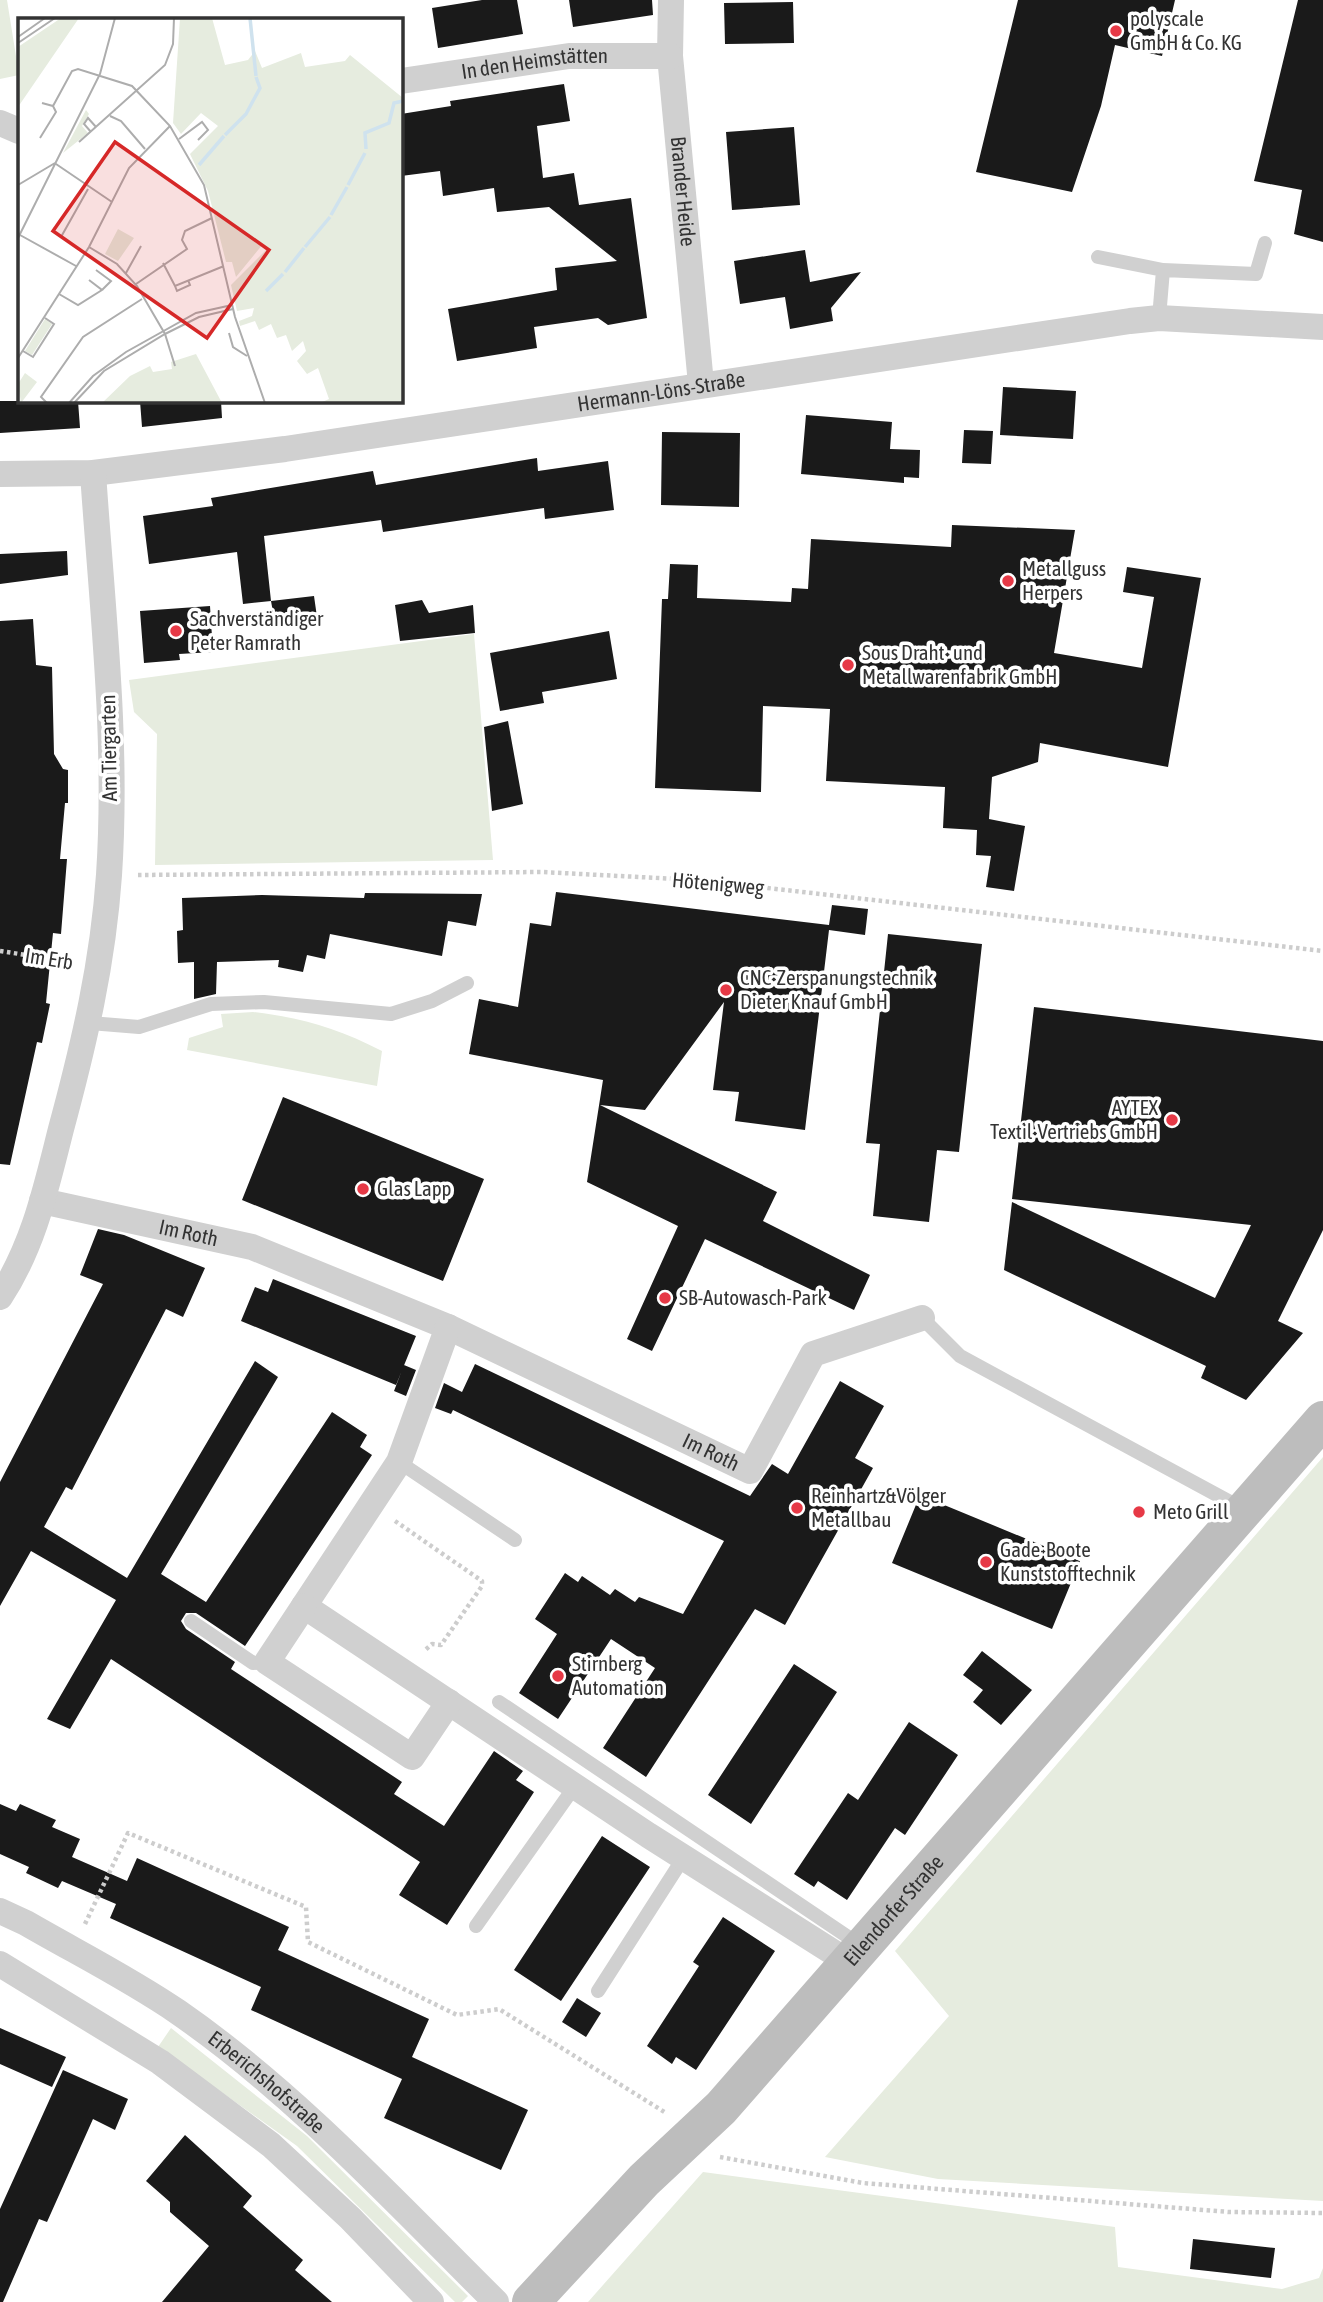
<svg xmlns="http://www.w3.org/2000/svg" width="1323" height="2302" font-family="'Asap Condensed',sans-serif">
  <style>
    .green { fill: #e6ecdf }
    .building { fill: #1a1a1a }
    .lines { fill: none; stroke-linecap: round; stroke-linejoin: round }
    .path { stroke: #cdcdcd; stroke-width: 4.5; stroke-dasharray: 3.5 3.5; stroke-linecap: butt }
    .lane { stroke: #d0d0d0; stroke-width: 14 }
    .street { stroke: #d0d0d0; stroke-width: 26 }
    .secondary { stroke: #bdbdbd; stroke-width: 38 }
    .poi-dot { fill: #e63946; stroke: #fff; stroke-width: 2.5 }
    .labels { text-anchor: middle; stroke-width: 7; stroke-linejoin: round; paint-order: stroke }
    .poi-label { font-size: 21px; fill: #333; stroke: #fff; text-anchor: start }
    .street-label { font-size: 21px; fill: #333; stroke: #fff }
    .inset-river { fill: none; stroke: #cfe2ee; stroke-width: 3.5 }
    .inset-road { fill: none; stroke: #adadad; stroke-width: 2 }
    .view { fill: #d62828; fill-opacity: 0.15; stroke: #d62828; stroke-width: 3.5 }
    .inset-edge { fill: none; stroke: #333; stroke-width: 3.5 }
  </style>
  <rect width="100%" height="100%" fill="#fff"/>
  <path class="green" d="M0 0H7L19 75 0 79Z
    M474 634 493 860 155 865 157 734 134 712 129 680Z
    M253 1012C303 1018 337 1028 382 1051L377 1086 187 1050 189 1038 223 1027 221 1014Z
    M1323 1457V2201L938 2179 825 2157 949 2016 895 1951Z
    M171 2028 307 2136 468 2296 462 2302H455L297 2146 158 2047Z
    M703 2172 1115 2227 1118 2267 1282 2289 1319 2278 1323 2268V2302H588Z"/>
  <path class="building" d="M482 0H517L523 34 438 48 432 8Z
    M569 0H652L653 15 573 27Z
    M1018 0H1175L1162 56 1115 45 1101 106 1072 192 976 172Z
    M1298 0H1323V242L1294 234 1302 190 1254 181Z
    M793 2 794 43 725 44 724 3Z
    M564 84 570 121 537 126 543 178 574 173 579 205 631 198 647 318 608 325 598 318 534 327 537 348 457 361 448 309 557 290 555 268 617 261 549 207 497 212 494 188 443 196 440 171 401 176V114L451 106 450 101Z
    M794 127 800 205 732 210 726 132Z
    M805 250 810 282 861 272 831 308 833 321 790 329 785 297 740 304 734 261Z
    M1003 387 1076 391 1073 439 1000 435Z
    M0 401H78L80 428 0 433Z
    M140 401H221L222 418 142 427Z
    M806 415 892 422 890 449 920 450 919 478 904 477V483L801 474Z
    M964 430 993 431 991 464 962 463Z
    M662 432 740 433 739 507 661 505Z
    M537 458 538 471 608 461 614 510 545 519 544 508 383 532 381 520 264 536 271 601 243 604 237 552 149 564 143 516 213 506 211 498 373 471 376 485Z
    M952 525 1075 530 1054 653 1142 668 1154 597 1123 592 1127 567 1201 578 1168 767 1040 743 1038 762 992 777 989 819 1025 826 1014 891 986 887 991 856 976 855 977 830 943 828 945 787 826 781 830 709 763 706 761 792 655 788 662 599H668L670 564 698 565 697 598 791 602 792 588 808 589 811 539 951 547Z
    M67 551 68 575 0 584V554Z
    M314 596 318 624 276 629 271 601Z
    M422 600 429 613 473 605 475 633 400 641 395 605Z
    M210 606 213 652 179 654 180 660 144 663 140 611Z
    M33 619 36 665 52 667 54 754 63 769 68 770V803H65L60 859H67L61 934 53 933 46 1003 50 1004 42 1043 37 1042 10 1165 0 1164V621Z
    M609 631 617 679 542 692 544 703 500 711 490 653Z
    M508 721 523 804 492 811 484 727Z
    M556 892 829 925 832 905 868 909 865 935 829 930 805 1130 735 1121 739 1092 713 1090 724 1002 645 1110 600 1105 777 1192 763 1221 870 1275 854 1310 705 1239 652 1351 627 1339 678 1226 587 1182 603 1080 469 1054 479 999 518 1007 530 923 551 926Z
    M365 893 482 894 476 926 448 921 442 956 330 934 325 959 307 955 303 972 278 967 279 960 217 962 216 994 194 999V962L178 963 177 931 183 930 182 898 262 895 364 898Z
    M888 934 982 944 959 1152 937 1150 929 1222 873 1216 880 1144 866 1143Z
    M1034 1007 1323 1041V1230L1278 1321 1303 1333 1246 1400 1201 1378 1206 1366 1004 1270 1012 1202 1215 1298 1251 1225 1012 1199Z
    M283 1097 484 1179 443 1281 242 1200Z
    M98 1229 124 1235 205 1268 183 1317 166 1309 72 1490 66 1487 44 1527 127 1578 255 1361 278 1377 161 1574 206 1602 332 1412 367 1435 360 1447 372 1455 245 1646 196 1613H186L181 1621 186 1629 235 1662 231 1669 402 1782 394 1794 444 1826 494 1751 523 1771 516 1780 534 1792 447 1925 399 1895 420 1862 111 1659 70 1729 47 1719 116 1600 31 1551 0 1606V1482L103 1284 80 1275Z
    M273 1279 416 1336 396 1385 241 1321 255 1287 268 1292Z
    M475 1364 750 1496 772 1464 788 1474 840 1381 884 1406 855 1458 873 1468 785 1625 755 1609 646 1777 603 1748 655 1668 611 1639 558 1719 519 1693 557 1634 535 1619 565 1573 578 1582 582 1576 610 1595 615 1589 635 1602 639 1597 683 1614 724 1541 453 1410 451 1414 435 1408 444 1383 462 1392Z
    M404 1365 416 1370 406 1396 394 1391Z
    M920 1495 1080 1561 1052 1629 892 1563Z
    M982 1651 1032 1690 1001 1725 973 1702 983 1690 963 1675Z
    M794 1664 837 1692 751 1824 708 1795Z
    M909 1722 958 1755 905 1835 895 1828 847 1900 818 1881 814 1887 794 1874 848 1793 858 1800Z
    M0 1804 16 1811 20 1804 56 1820 52 1827 80 1839 72 1857 127 1881 137 1858 289 1927 278 1950 429 2019 412 2057 528 2110 501 2170 384 2118 402 2079 251 2010 261 1987 110 1918 116 1904 62 1881 58 1888 26 1873 29 1867 0 1854Z
    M602 1836 650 1867 561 2001 514 1970Z
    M723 1917 775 1951 696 2070 676 2057 672 2064 647 2046 699 1966 693 1962Z
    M577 1998 601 2013 586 2037 562 2022Z
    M0 2028 66 2057 52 2087 0 2064Z
    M63 2070 128 2099 115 2130 93 2119 47 2222 39 2219 3 2302H0V2209Z
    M185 2135 252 2196 243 2207 303 2260 295 2270 332 2302H162L209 2246 170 2212V2202L146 2181Z
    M1193 2239 1275 2248 1271 2278 1190 2269Z"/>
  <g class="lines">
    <path class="path" d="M138 875 542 872 697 880 1323 951
      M0 951 72 962
      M395 1521 482 1581V1586L441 1645 432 1644 424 1651
      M85 1924 128 1833 306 1907 308 1942 457 2015 499 2009 666 2113
      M720 2157 863 2183 1229 2212 1323 2213"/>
    <path class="lane" d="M1098 257 1163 270 1159 318
      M1163 270 1256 274 1265 243
      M90 1023 139 1027 211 1004 264 1002 391 1014 432 1001 467 983
      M922 1318 960 1356 1243 1509
      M399 1462 515 1540
      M191 1621 253 1663 267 1662
      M499 1702 860 1945
      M476 1926 575 1786
      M598 1991 684 1857"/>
    <g class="street">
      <path id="s1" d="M671 0 670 56 701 384"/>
      <path id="s2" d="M401 81 569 56H670"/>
      <path d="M0 123 19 131"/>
      <path id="s3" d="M0 474 93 473 285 449 1130 321 1159 318 1323 327"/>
      <path id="s4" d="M42 1201 252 1247 448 1327 750 1471 813 1354 922 1318"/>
      <path d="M0 1297C34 1245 46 1188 61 1129 84 1044 103 963 109 875 118 741 102 606 93 473"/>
      <path d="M448 1327 399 1462 304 1606 648 1835 850 1963"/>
      <path d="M304 1606 267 1662 412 1757 449 1702"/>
      <path id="s5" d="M0 1911 26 1923C76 1952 130 1979 178 2012 295 2093 395 2202 496 2302"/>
      <path d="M0 1964 160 2062 271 2145 350 2218 431 2302"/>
    </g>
    <path class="secondary" id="s6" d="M531 2302 644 2180 721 2108 1323 1420"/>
  </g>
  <g class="poi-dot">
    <circle cx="1116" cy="31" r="7"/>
    <circle cx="1008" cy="581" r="7"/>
    <circle cx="176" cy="631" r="7"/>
    <circle cx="848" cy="665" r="7"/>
    <circle cx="726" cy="990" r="7"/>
    <circle cx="1172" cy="1120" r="7"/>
    <circle cx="363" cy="1189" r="7"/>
    <circle cx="665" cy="1298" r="7"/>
    <circle cx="797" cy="1508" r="7"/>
    <circle cx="1139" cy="1512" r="7"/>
    <circle cx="986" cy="1562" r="7"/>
    <circle cx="558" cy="1676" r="7"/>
  </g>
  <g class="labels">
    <g class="poi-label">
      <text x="1130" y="26">polyscale<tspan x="1130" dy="24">GmbH &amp; Co. KG</tspan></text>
      <text x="1022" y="576">Metallguss<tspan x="1022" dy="24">Herpers</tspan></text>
      <text x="190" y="626">Sachverständiger<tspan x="190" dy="24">Peter Ramrath</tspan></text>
      <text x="862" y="660">Sous Draht- und<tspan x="862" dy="24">Metallwarenfabrik GmbH</tspan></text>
      <text x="740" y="985">CNC-Zerspanungstechnik<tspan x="740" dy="24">Dieter Knauf GmbH</tspan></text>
      <text x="1158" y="1115" text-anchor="end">AYTEX<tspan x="1158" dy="24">Textil-Vertriebs GmbH</tspan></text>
      <text x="377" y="1196">Glas Lapp</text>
      <text x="679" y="1305">SB-Autowasch-Park</text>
      <text x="811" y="1503">Reinhartz&amp;Völger<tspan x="811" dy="24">Metallbau</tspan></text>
      <text x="1153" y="1519">Meto Grill</text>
      <text x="1000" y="1557">Gade-Boote<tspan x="1000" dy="24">Kunststofftechnik</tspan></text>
      <text x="572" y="1671">Stirnberg<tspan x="572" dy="24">Automation</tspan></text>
    </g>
    <g class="street-label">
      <text dy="7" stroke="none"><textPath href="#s2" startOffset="135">In den Heimstätten</textPath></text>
      <text dy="7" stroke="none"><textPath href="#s1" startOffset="192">Brander Heide</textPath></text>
      <text dy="7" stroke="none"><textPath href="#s3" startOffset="667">Hermann-Löns-Straße</textPath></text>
      <text transform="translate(109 748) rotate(-91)" y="7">Am Tiergarten</text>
      <text transform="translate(718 884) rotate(5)" y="7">Hötenigweg</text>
      <text transform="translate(49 959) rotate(9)" y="7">Im Erb</text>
      <text dy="7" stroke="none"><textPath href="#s4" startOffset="150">Im Roth</textPath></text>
      <text dy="7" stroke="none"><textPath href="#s4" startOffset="718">Im Roth</textPath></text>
      <text dy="7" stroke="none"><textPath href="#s6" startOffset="534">Eilendorfer Straße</textPath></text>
      <text dy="7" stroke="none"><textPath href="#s5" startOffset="318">Erberichshofstraße</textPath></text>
    </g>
  </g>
  <g transform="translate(18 18)">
    <rect width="385" height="385" fill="#fff"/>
    <path d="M43 0H61L0 89V29ZM162 0H194L207 47 230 42 237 33 244 50 283 35 287 49 327 43 332 37 385 80V384L302 385 311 381 300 350 289 356 279 343 288 333 285 323 274 333 268 317 259 320 253 306 241 312 237 303 222 308 221 303 234 298 236 290 219 293 213 267 249 231 245 226 218 259 214 244H208L190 173 172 136 200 108 183 95 163 116 155 105ZM68 92 71 96 64 108 70 115 45 135ZM100 211 116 220 100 243 87 236ZM27 301 34 306 14 337 7 333ZM178 336 204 385H84L112 358 132 348 135 354 154 351 153 344ZM7 355 19 364 3 385 0 366Z" fill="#e6ecdf"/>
    <path class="inset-river" d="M232 0 238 58M207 117 228 96 242 70 238 59M348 131 347 115 371 105 376 85 385 83M181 147 206 118M330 167 347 135M313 197 329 169M287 229 312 199M267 254 286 230M248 273 265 256"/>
    <path class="inset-road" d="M0 19 27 0M0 25 37 0M24 85 35 88 54 53 60 51 114 68 152 108 186 167 217 299 247 385M92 98 103 103 127 131M73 114 66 106 70 100 78 109M22 120 38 94 35 88M161 121 184 104 190 112 180 122M61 124 147 47 155 26 156 0M38 146 94 184M0 167 37 145M2 217 58 248M43 219 70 171M0 220 82 56 97 0M71 229 99 246 119 268 147 316 157 348M145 245 157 268 206 248M78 252 93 263 84 272M108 255 123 228M118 266 169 231 164 222 167 213 194 200M157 268 159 273 172 267 170 262M41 276 60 287 84 272 71 262M211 315 215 329 229 338M5 333 15 339 36 306 27 300M0 340 71 229 111 150 152 108M29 385 23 379 65 319 124 281M51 385 75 358 108 334 178 295 214 287M56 385 86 353 147 316 181 299 215 291"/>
    <path class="view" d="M97 124 251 232 189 320 35 213Z"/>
    <rect width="385" height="385" class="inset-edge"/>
  </g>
</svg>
